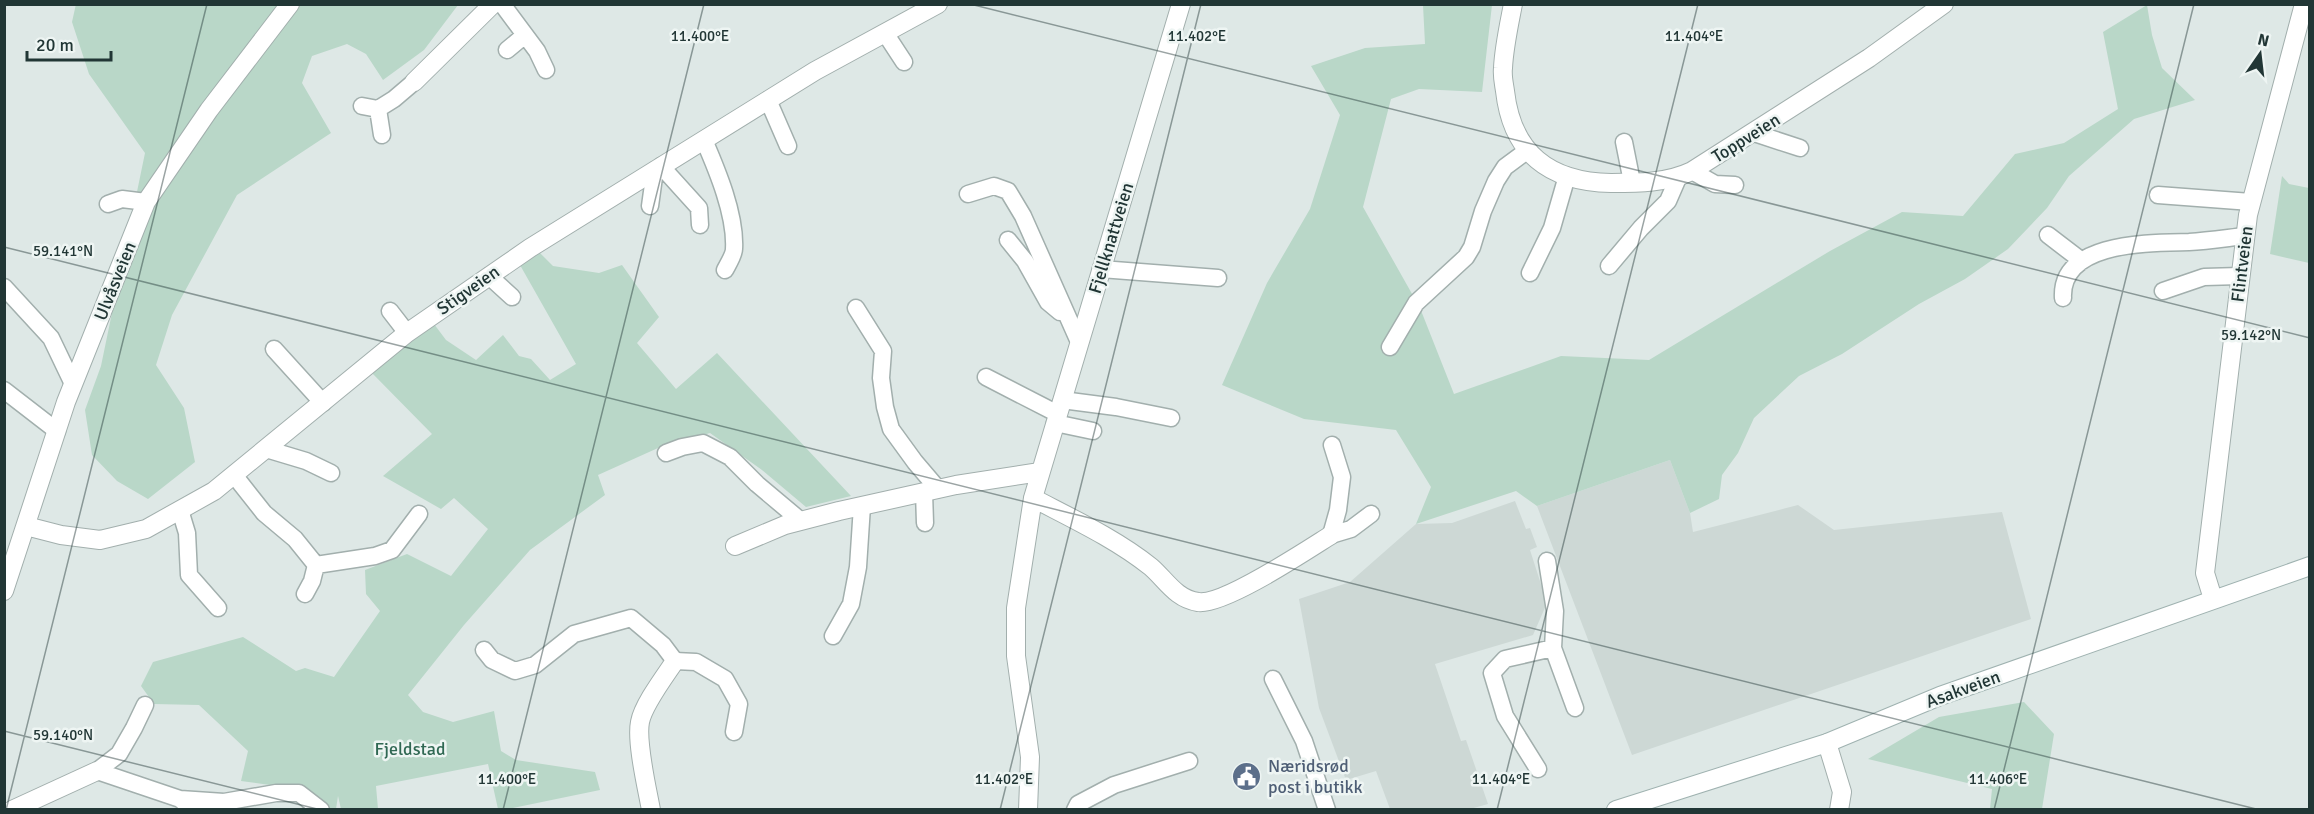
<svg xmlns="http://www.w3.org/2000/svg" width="2314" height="814" font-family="Signika,sans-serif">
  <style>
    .built { fill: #cdd8d5 }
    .green { fill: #b9d7c8 }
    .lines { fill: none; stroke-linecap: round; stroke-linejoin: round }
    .lane-casing { stroke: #a2afad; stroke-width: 19 }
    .street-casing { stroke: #a2afad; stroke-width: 20 }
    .secondary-casing { stroke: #9fb2b0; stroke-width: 20 }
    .lane { stroke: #fff; stroke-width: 16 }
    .street { stroke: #fff; stroke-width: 18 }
    .secondary { stroke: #fff; stroke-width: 18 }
    .ticks { fill: none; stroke: #213635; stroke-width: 1.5; stroke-opacity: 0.45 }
    .labels { text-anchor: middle; stroke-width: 5; stroke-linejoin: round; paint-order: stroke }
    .street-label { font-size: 18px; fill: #213635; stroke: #eef5f3 }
    .park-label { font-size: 18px; fill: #306853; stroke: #eef5f3 }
    .service-label { font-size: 18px; fill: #4e5e75; stroke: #eef5f3; text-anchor: start }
    .ticks-label { font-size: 15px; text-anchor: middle; fill: #213635; stroke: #eef5f3; stroke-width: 5; stroke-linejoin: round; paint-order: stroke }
  </style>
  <rect width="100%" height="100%" fill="#dee8e6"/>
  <path class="built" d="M1670 460 1690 513 1693 532 1798 505 1834 530 2002 512 2031 619 1632 755 1537 506Z
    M1515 501 1526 529 1530 528 1537 547 1530 550 1547 603 1533 635 1435 664 1461 741 1466 740 1488 804 1470 809H1437L1436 808 1390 809 1376 771 1346 780 1319 708 1299 599 1350 582 1416 524 1452 523Z"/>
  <path class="green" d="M76 4 458 5 424 50 383 80 366 54 347 44 312 56 302 83 331 133 237 195 172 315 156 365 184 408 195 462 148 499 117 481 92 455 85 410 101 366 145 153 89 74 72 22Z
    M1423 5H1492L1482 92 1419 89 1391 99 1363 207 1420 308 1454 394 1561 356 1649 360 1830 251 1902 212 1963 216 2015 154 2064 143 2118 109 2103 32 2147 5 2152 35 2162 68 2195 100 2134 119 2069 176 2047 208 2008 249 1965 279 1919 304 1842 354 1799 376 1754 418 1738 453 1722 475 1719 499 1690 513 1670 460 1537 506 1516 491 1416 524 1431 487 1396 430 1304 419 1222 385 1267 283 1310 209 1340 115 1311 66 1365 48 1425 44Z
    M2282 176 2289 184 2309 188V263L2270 254Z
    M540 253 553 266 599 273 622 265 659 317 637 343 676 389 717 353 851 496 806 507 762 470 710 433 658 448 598 475 605 495 530 550 464 625 408 695 423 712 453 722 494 711 501 751 516 760 595 772 600 790 508 809H498L488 764 376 786 378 809H341L338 796 336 809H328L306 790 241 781 248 751 199 705 154 704 141 686 153 662 243 637 296 671 305 668 334 677 380 611 366 594 365 570 407 554 451 576 488 529 454 498 441 509 383 476 432 434 372 373 434 324 446 340 476 360 503 335 519 356 531 359 550 380 576 364 520 265Z
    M2024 702 2054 734 2042 809H1990L1992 789 1868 759 1939 717Z"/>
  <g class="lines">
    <defs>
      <path id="lane" d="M502 4 537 51 546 70
        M885 33 904 62
        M507 50 525 35
        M768 100 788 146
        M362 106 378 109 394 99 414 82
        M378 109 382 135
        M1754 133 1800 148
        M704 140C717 170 736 215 734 249 734 255 728 264 725 270
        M1624 142 1632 182
        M661 166 699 208 700 225
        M1692 171 1715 184 1735 185
        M968 194 994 186 1008 191 1023 216 1079 342
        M2158 195 2251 202
        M108 204 122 199 146 202
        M650 206 655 170
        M2048 235 2082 261
        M1008 240 1025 261 1048 302 1060 312
        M1609 266 1641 228 1668 201 1678 178
        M1101 269 1218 278
        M1530 273 1552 228 1567 176
        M489 276 512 297
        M4 287 51 338 73 384
        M2163 291 2204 277 2240 276
        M2063 298C2060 241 2150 243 2189 242 2208 241 2227 238 2245 236
        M856 308 883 351 881 378 885 407 891 429 915 462 938 489
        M390 311 407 333
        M1390 347 1416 303 1466 257 1472 247 1483 211 1496 181 1505 167 1528 150
        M274 349 323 403
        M986 377 1058 414
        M4 390 57 431
        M1062 400 1116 407 1171 418
        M1055 423 1093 431
        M1332 445 1342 477 1338 510 1331 535 1351 529 1371 514
        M266 449 306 461 331 473
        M666 453 682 447 703 443 730 457 757 484 801 521
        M234 475 264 513 295 539 316 565 312 581 305 594
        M924 492 925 523
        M180 510 187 533 189 575 218 608
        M1547 561 1555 611 1553 648
        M316 565 375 556 392 550 419 514
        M833 636 851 604 858 567 862 506
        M484 650 492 660 515 671 535 665 574 634 631 618 663 645 675 661 696 662 725 679 739 704 734 732
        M1273 679 1304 741 1327 810
        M1538 769 1505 716 1492 673 1505 659 1553 648 1575 708
        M97 771 180 799 188 806
        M97 771 119 754 134 728 145 705
        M180 799 224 802 276 793H299L321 810
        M1075 810 1078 804 1114 785 1189 761"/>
      <path id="street" d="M1513 4C1509 25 1504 47 1503 68 1502 76 1504 84 1505 91 1512 153 1549 182 1611 183 1638 183 1667 183 1692 171L1869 58 1944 4
        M414 82 493 4
        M1033 498C1073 519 1116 539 1151 567 1166 580 1176 599 1198 602 1223 606 1307 550 1331 535
        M26 526 61 535 100 540 146 529 214 491 407 333 530 248 815 71 938 4
        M735 546 785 525 839 511 956 485 1040 472
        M4 591 66 402 146 202 209 110 290 4
        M2213 599 2205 573 2248 215 2304 4
        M1827 743 1842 792 1839 810
        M12 810 97 771
        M651 810C647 788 636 742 640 722 643 705 665 676 675 661
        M1028 810 1030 757 1016 656V608L1033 498 1181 4"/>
      <path id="secondary" d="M1616 810 1827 743 1940 696 2310 566"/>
    </defs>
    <use href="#lane" class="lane-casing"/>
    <use href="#street" class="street-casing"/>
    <use href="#secondary" class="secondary-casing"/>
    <use href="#lane" class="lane"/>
    <use href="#street" class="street"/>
    <use href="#secondary" class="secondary"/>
  </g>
  <path class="ticks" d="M970 4 2310 338M4 247 2260 810M4 731 321 810M6 810 207 4M503 810 704 4M1000 810 1201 4M1497 810 1698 4M1994 810 2194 4"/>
  <defs>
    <symbol id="civic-disc" viewBox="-11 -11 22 22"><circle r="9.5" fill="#5c6f8a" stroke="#eef5f3"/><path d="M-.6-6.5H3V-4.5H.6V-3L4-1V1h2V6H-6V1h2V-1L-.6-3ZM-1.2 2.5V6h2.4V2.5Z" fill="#fff"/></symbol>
  </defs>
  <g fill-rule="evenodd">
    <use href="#civic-disc" x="1230" y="760" width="33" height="33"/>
  </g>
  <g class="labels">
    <g class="street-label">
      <text transform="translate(1746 138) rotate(-32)" y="6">Toppveien</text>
      <text transform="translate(1111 238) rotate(-73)" y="6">Fjellknattveien</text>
      <text transform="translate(2242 264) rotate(-83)" y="6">Flintveien</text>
      <text transform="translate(115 281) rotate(-68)" y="6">Ulvåsveien</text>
      <text transform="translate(468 290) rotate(-35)" y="6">Stigveien</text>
      <text transform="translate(1963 689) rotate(-20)" y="6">Asakveien</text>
    </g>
    <g class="park-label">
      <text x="410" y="755">Fjeldstad</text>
    </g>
    <g class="service-label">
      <text x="1268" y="772">Næridsrød<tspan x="1268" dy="21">post i butikk</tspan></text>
    </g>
  </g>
  <g class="ticks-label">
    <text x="700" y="41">11.400°E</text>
    <text x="1197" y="41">11.402°E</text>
    <text x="1694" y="41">11.404°E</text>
    <text x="63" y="256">59.141°N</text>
    <text x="2251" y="340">59.142°N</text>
    <text x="63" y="740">59.140°N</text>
    <text x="507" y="784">11.400°E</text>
    <text x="1004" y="784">11.402°E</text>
    <text x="1501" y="784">11.404°E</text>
    <text x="1998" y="784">11.406°E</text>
  </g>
  <rect width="2314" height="814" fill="none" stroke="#213635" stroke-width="12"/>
  <g transform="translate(2260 54) rotate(14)" stroke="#eef5f3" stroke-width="4.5" paint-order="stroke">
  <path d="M0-4.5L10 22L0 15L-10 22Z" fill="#213635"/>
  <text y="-9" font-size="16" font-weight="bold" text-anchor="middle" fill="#213635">N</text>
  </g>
  <path d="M27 51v9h84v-9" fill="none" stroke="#213635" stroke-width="3"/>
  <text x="36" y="51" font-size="18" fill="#213635" stroke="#eef5f3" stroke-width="4.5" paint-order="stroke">20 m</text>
</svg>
